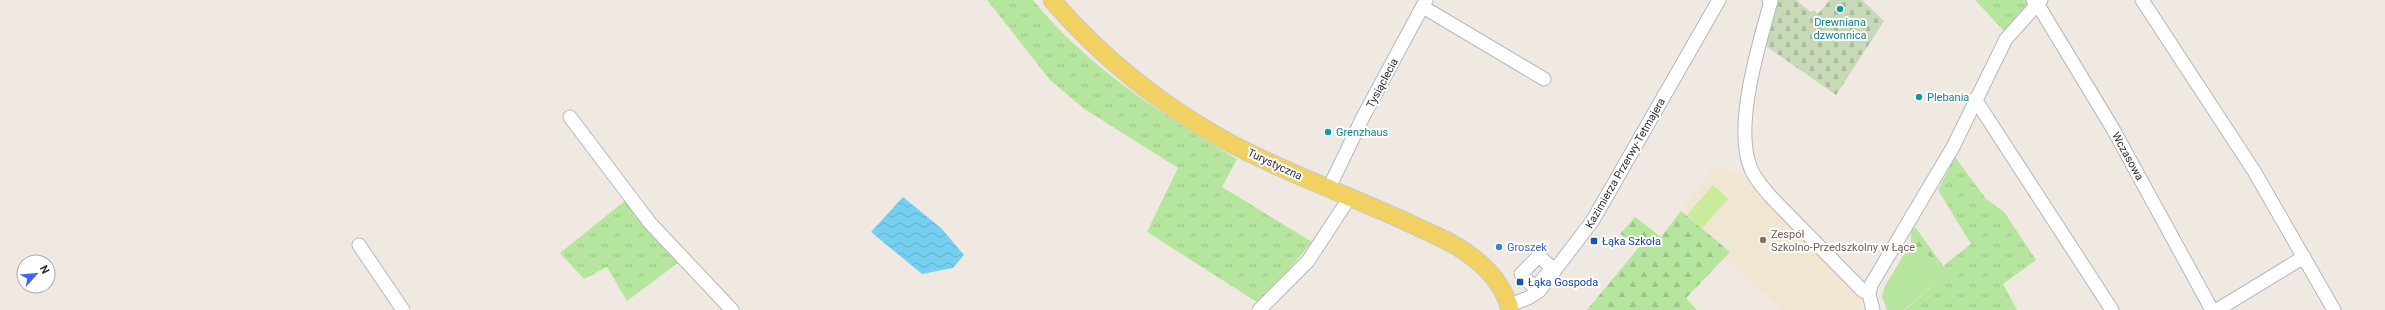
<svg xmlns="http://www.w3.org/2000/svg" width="2385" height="310" font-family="Roboto,sans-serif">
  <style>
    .education { fill: #f0e6d1 }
    .grass { fill: url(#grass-tufts) }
    .forest { fill: url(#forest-firs) }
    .cemetery { fill: url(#cemetery-stones) }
    .park { fill: #b6e59e }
    .pitch { fill: #c9ec9a }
    .water { fill: url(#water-waves) }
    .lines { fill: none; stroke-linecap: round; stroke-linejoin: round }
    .minor-casing { stroke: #b4b7c1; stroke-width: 15 }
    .major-casing { stroke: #c9c9c9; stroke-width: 19 }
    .minor { stroke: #fff; stroke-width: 13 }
    .major { stroke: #f2d163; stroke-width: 17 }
    .culture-dot { fill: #0f9aa8; stroke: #fff; stroke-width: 1.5 }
    .education-dot { fill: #8d6e63; stroke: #fff; stroke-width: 1.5 }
    .transit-dot { fill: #1a4fb4; stroke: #fff; stroke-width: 1.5 }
    .shop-dot { fill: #3f7fe0; stroke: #fff; stroke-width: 1.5 }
    .labels { text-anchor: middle; stroke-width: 4; stroke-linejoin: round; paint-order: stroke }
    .culture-label { font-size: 11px; fill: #0d838f; stroke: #fff; text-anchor: start }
    .street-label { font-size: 11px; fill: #2e2e2e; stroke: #fff }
    .education-label { font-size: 11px; fill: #785e54; stroke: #fff; text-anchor: start }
    .transit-label { font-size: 11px; fill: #164399; stroke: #fff; text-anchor: start }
    .shop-label { font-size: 11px; fill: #366cbe; stroke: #fff; text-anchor: start }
  </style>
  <defs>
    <pattern id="grass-tufts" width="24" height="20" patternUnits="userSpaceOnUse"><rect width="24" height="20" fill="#b6e59e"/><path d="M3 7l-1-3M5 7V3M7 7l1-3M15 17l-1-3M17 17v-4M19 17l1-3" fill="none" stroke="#9dc588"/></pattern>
    <pattern id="forest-firs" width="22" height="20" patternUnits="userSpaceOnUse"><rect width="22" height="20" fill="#b6e59e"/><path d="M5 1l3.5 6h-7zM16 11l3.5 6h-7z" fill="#9dc588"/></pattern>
    <pattern id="cemetery-stones" width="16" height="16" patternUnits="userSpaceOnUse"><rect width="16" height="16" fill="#c8d9b8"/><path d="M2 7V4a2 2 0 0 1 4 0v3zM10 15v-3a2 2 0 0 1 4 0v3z" fill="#acbb9e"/></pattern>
    <pattern id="water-waves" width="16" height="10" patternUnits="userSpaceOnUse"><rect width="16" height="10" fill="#75cff0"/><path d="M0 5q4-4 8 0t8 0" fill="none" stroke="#66b2ce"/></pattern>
  </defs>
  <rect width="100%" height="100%" fill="#efe9e1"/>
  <path class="education" d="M1714 167 1749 175 1863 297 1860 310H1782L1724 258 1730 251 1681 211Z"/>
  <path class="grass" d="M987 0H1033C1088 68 1163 115 1237 159L1222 187 1312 242 1260 304 1147 232 1178 168 1083 108 1050 80Z
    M1975 0H2025L2029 4 2006 33Z
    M1955 157 1986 199 2004 212 2036 260 2003 284 2017 310H1905L1948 273 1943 266 1971 244 1938 190Z
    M626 200 679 262 627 301 607 267 584 279 560 253Z"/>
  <path class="forest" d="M1681 211 1730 252 1686 298 1697 310H1587L1640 246 1620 234 1635 217 1661 237Z
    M1916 228 1943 266 1911 243V229Z"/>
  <path class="cemetery" d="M1776 0H1796L1811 12 1814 10 1818 14 1830 0H1862L1884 21 1836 95 1763 44Z"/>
  <path class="park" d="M1911 243 1943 266 1948 273 1904 310H1887L1882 296 1885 286Z"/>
  <path class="pitch" d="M1713 185 1728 199 1702 228 1687 215Z"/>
  <path class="water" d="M903 197 942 229 964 255 953 268 922 274 871 232Z"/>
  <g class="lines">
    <defs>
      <path id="minor" d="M1769 0 1771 1C1759 44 1733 127 1751 169 1755 179 1763 187 1770 196L1862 290 1869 294
        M2033 0 2038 5 2113 129 2212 310
        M2142 0 2254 171 2334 310
        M1423 7 1544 79
        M1975 99 2112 310
        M570 117 650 223 732 310
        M1329 188 1363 117 1426 0
        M359 245 403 310
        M1539 256 1552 268 1535 288 1521 274Z
        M1509 305 1528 298 1539 291 1593 220 1719 0
        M1259 310 1308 261 1346 203 1348 196
        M1873 310 1869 294 1871 285 1953 147 2006 39 2041 0
        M2217 310 2304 257"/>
      <path id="major" d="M1052 0C1098 54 1157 102 1219 137 1280 171 1346 194 1409 223 1431 234 1456 243 1475 259 1491 272 1505 290 1510 310"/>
    </defs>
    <use href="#minor" class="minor-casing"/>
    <use href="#major" class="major-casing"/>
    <use href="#minor" class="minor"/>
    <use href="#major" class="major"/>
  </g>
  <g class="culture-dot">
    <circle cx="1840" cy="9" r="4"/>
    <circle cx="1919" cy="97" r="4"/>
    <circle cx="1328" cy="132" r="4"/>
  </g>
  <circle class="education-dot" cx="1763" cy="240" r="4"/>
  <g class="transit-dot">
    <rect x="1590" y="237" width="8" height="8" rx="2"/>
    <rect x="1516" y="278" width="8" height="8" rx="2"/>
  </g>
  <circle class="shop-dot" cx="1499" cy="247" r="4"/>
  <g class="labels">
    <g class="culture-label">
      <text x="1840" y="26" text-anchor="middle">Drewniana<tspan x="1840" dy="13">dzwonnica</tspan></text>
      <text x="1927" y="101">Plebania</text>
      <text x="1336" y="136">Grenzhaus</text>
    </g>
    <g class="street-label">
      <text transform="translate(1382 83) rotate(-62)" y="4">Tysiąclecia</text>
      <text transform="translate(2128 156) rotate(61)" y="4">Wczasowa</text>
      <text transform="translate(1625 163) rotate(-60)" y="4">Kazimierza Przerwy-Tetmajera</text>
      <text transform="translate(1275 164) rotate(25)" y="4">Turystyczna</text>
    </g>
    <g class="education-label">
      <text x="1771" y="238">Zespół<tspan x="1771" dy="13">Szkolno-Przedszkolny w Łące</tspan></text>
    </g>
    <g class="transit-label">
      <text x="1602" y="245">Łąka Szkoła</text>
      <text x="1528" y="286">Łąka Gospoda</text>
    </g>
    <g class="shop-label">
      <text x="1507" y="251">Groszek</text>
    </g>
  </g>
  <g transform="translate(36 274) rotate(63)"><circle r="19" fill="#ffffff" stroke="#ababab"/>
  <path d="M0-3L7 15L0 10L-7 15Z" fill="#4264fb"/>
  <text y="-6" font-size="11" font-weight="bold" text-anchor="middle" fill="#2e2e2e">N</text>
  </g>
</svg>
